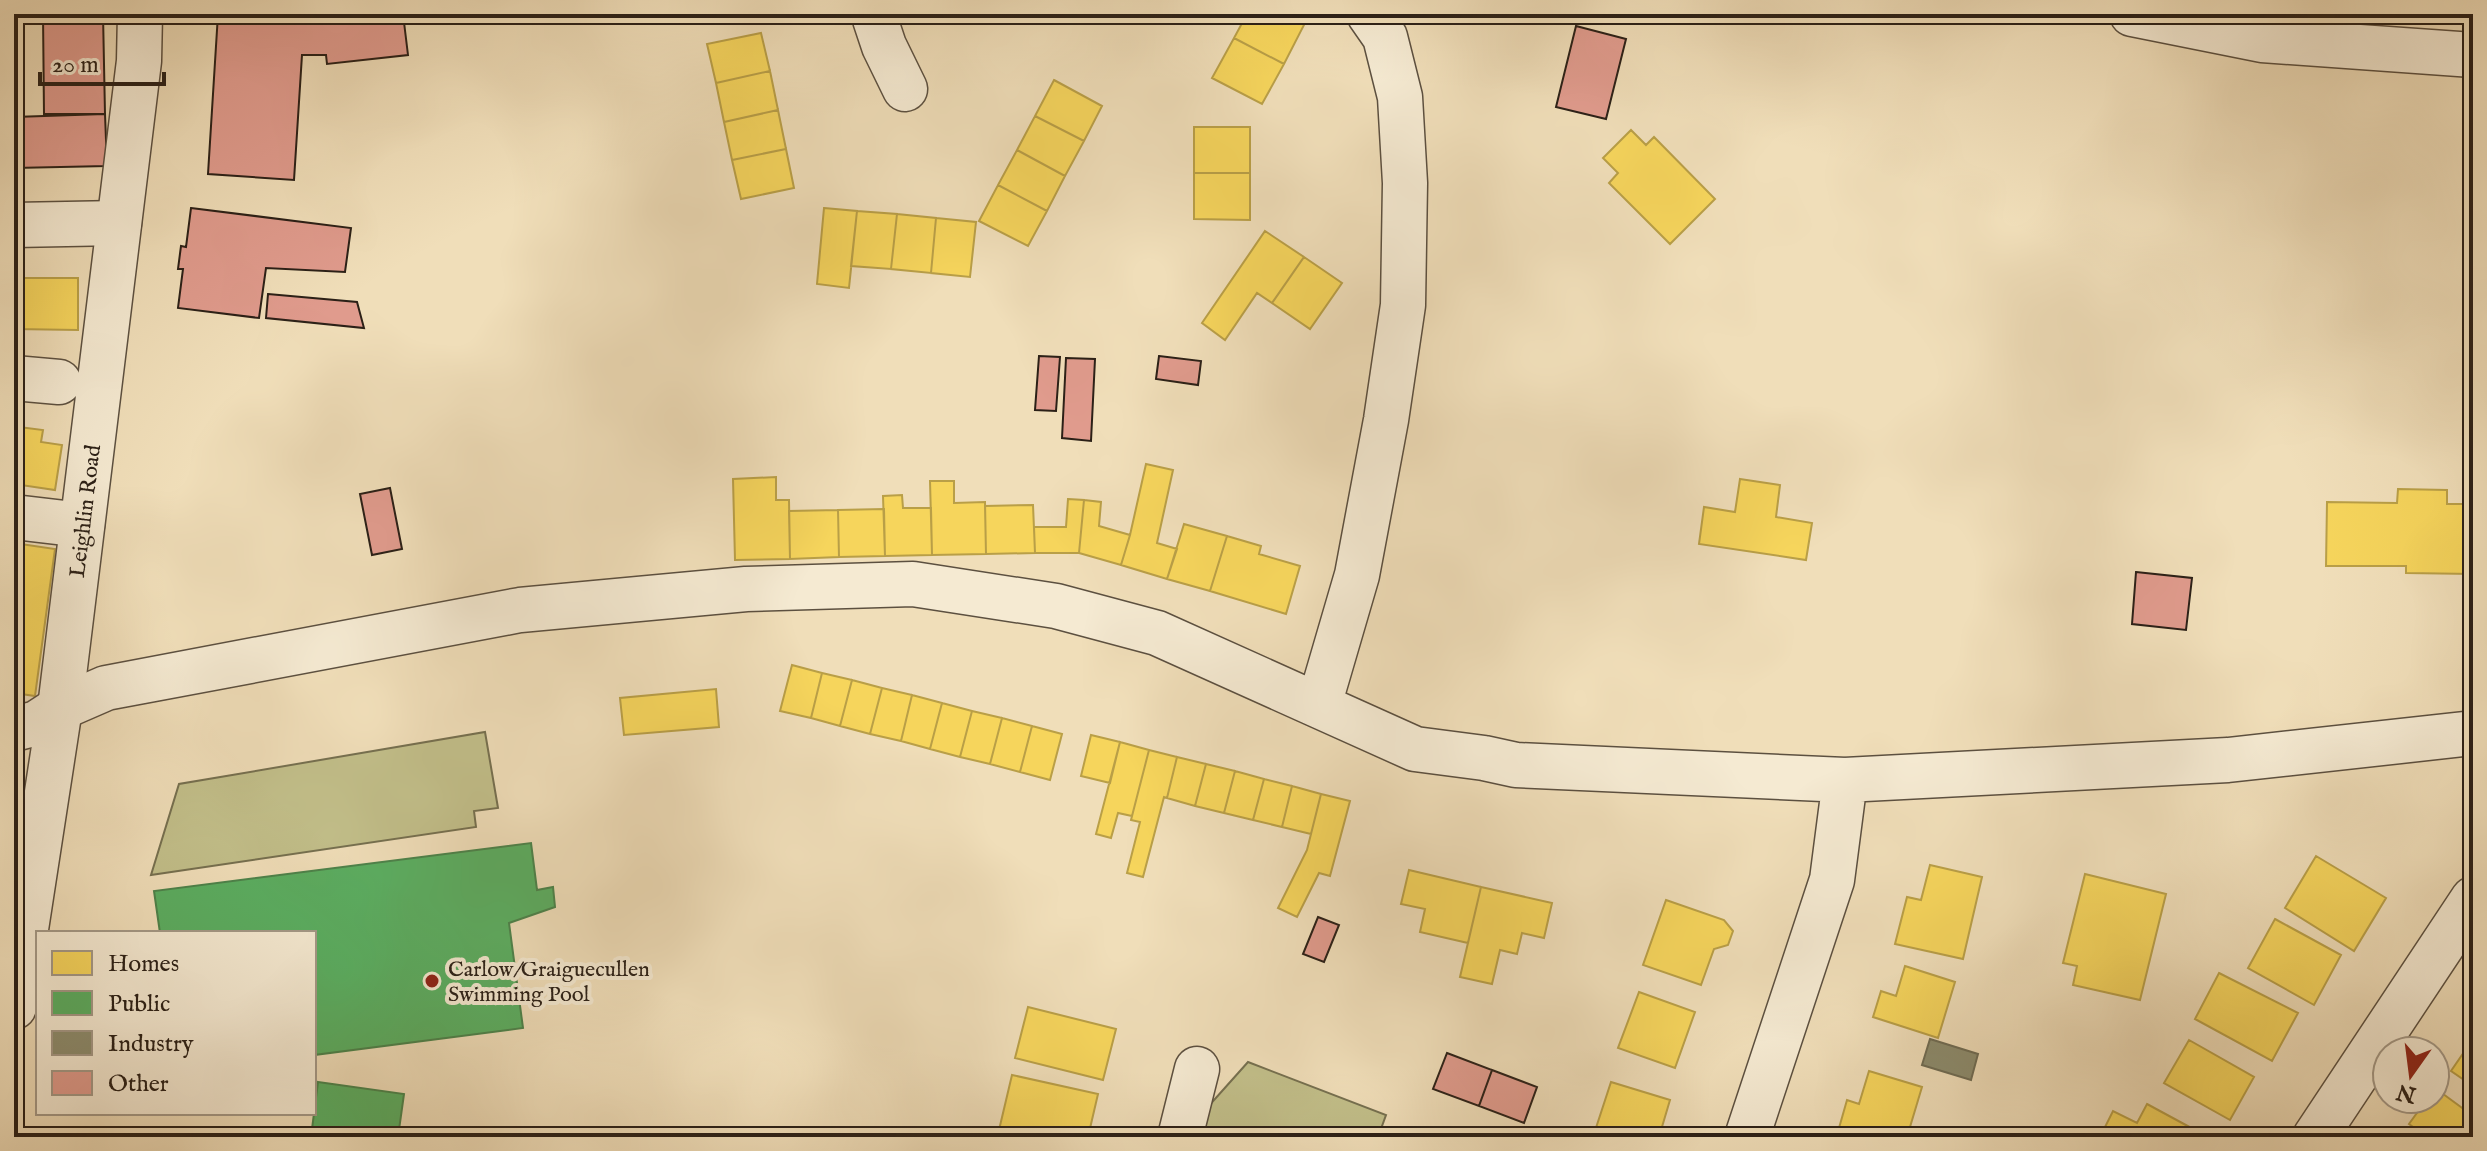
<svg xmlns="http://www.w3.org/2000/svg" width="2487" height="1151" font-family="'IM FELL English',serif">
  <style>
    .green { fill: #c2bf8a; stroke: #767050; stroke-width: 2 }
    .homes { fill: #f6d55c; stroke: #b99f47; stroke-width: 2 }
    .public { fill: #5aae61; stroke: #4c834b; stroke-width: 2 }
    .industry { fill: #8c8c6e; stroke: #6f6c54; stroke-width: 2 }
    .building { fill: #e09b8d; stroke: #2b2017; stroke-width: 2 }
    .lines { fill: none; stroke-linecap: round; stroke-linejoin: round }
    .minor-casing { stroke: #5c5040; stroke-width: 47 }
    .tertiary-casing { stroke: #5c5040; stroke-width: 47 }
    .minor { stroke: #f5ead2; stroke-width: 44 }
    .tertiary { stroke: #f5ead2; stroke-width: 44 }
    .poi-dot { fill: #8f2418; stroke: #f5ead2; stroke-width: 3 }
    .labels { text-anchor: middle; stroke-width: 8; stroke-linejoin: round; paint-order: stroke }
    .street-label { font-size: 22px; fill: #2b2017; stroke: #f5ead2 }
    .poi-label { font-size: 22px; fill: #2b2017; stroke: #f5ead2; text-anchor: start }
  </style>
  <rect width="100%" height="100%" fill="#f0deb9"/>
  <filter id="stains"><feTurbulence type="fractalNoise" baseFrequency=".0025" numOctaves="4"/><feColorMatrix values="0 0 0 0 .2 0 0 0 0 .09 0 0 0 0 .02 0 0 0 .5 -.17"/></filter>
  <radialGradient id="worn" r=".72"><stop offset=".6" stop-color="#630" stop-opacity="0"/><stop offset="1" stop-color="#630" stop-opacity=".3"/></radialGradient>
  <path class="green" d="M485 732 498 808 474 811 476 827 151 875 179 784Z
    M1248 1062 1386 1115 1378 1137H1200L1206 1109Z"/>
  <path class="homes" d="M1247 14H1288L1305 23 1284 64 1234 38Z
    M761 33 770 71 716 83 707 44Z
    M1234 38 1284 64 1262 104 1212 78Z
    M770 71 778 110 724 122 716 83Z
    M1054 80 1102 106 1084 141 1035 116Z
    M778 110 786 149 732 160 724 122Z
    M1035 116 1084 141 1065 176 1017 150Z
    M1194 127H1250V173H1194Z
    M1631 130 1646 145 1654 137 1715 199 1670 244 1609 183 1618 173 1603 158Z
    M786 149 794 188 741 199 732 160Z
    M1017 150 1065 176 1047 211 998 185Z
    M1194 173H1250V220L1194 219Z
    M998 185 1047 211 1028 246 979 221Z
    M824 208 857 211 849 288 817 284Z
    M857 211 897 214 891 269 851 266Z
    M897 214 936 218 931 273 891 269Z
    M936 218 976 222 970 277 931 273Z
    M1265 231 1304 257 1272 303 1257 293 1225 340 1202 323Z
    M1304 257 1342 283 1310 329 1272 303Z
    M14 278H78V330L14 329Z
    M19 427 43 430 41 442 62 445 55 490 14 484V438H17Z
    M1146 464 1173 470 1157 543 1177 549 1167 579 1121 565 1130 535Z
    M776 477V500H789L790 559 735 560 733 479Z
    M1740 479 1780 485 1776 517 1812 523 1806 560 1699 544 1704 507 1735 512Z
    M930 481H954V503L985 502 986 554 932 555Z
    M2398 489 2447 490V504H2473V574L2406 573V566H2326L2327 502 2397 503Z
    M902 495 903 508H931L932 555 885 556 883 496Z
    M1068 499 1084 500 1079 553H1035L1034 527H1066Z
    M1084 500 1101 502 1099 526 1130 535 1121 565 1079 553Z
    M1033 505 1035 553 986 554 985 506Z
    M884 509 885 556 839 557 838 510Z
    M838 510 839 557 790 559 789 511Z
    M1184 524 1227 536 1210 591 1167 579Z
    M1227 536 1261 546 1259 554 1300 566 1286 614 1210 591Z
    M14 543 55 549 35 696 14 693Z
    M792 665 822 673 811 718 780 711Z
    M822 673 852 680 840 726 811 718Z
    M852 680 882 688 870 734 840 726Z
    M882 688 912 695 901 741 870 734Z
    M716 689 719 727 624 735 620 698Z
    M912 695 942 703 930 749 901 741Z
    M942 703 972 711 960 757 930 749Z
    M972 711 1002 718 990 764 960 757Z
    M1002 718 1032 726 1020 772 990 764Z
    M1032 726 1062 734 1050 780 1020 772Z
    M1091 735 1120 742 1110 783 1081 776Z
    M1120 742 1149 750 1132 816 1118 813 1111 838 1096 834Z
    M1149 750 1177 757 1167 798 1164 797 1143 877 1127 873 1140 822 1131 820Z
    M1177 757 1206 764 1195 806 1167 798Z
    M1206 764 1235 771 1224 813 1195 806Z
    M1235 771 1264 779 1253 820 1224 813Z
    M1264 779 1292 786 1282 827 1253 820Z
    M1292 786 1321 794 1311 834 1282 827Z
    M1321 794 1350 801 1330 876 1319 873 1297 917 1278 908 1307 850Z
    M2316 856 2386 898 2354 951 2285 908Z
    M1930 865 1982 877 1963 959 1895 944 1907 897 1921 900Z
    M1409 870 1481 887 1468 943 1420 932 1425 909 1401 904Z
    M2085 874 2166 894 2140 1000 2073 985 2077 966 2063 963Z
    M1481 887 1552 903 1544 938 1522 933 1517 954 1500 950 1492 984 1460 977Z
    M1666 900 1724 920 1733 931 1728 945 1714 949 1701 985 1643 965Z
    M2275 919 2341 955 2314 1005 2248 968Z
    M1905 966 1955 982 1938 1038 1873 1017 1881 991 1896 996Z
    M2219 973 2298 1013 2272 1061 2195 1019Z
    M1639 992 1695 1012 1675 1068 1618 1048Z
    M1028 1007 1116 1029 1103 1080 1015 1058Z
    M2473 1039V1086L2451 1071Z
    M2189 1040 2254 1077 2230 1120 2164 1083Z
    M1869 1071 1922 1087 1907 1137H1867L1839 1128 1847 1100 1859 1104Z
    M1012 1075 1098 1094 1088 1137H1031L999 1130Z
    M1611 1082 1670 1100 1659 1137H1593Z
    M2435 1088 2473 1116V1137H2427L2409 1124 2427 1099H2435Z
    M2147 1104 2208 1137H2105L2101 1135 2113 1111 2137 1123Z"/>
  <path class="public" d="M531 843 537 890 553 887 555 907 509 923 523 1028 314 1055V933H160L154 891Z
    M318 1082 404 1094 398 1137H311Z"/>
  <path class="industry" d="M1930 1039 1978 1054 1971 1080 1922 1065Z
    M124 1130 157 1136V1137H123Z"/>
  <path class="building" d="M43 14H103L105 114H44Z
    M218 14H403L408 55 327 64 326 55H302L294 180 208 174Z
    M1576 26 1626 39 1606 119 1556 107Z
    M105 114 107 166 14 168V117Z
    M191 208 351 228 345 272 266 268 259 318 178 308 183 269H178L181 246 186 247Z
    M268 294 357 302 364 328 266 318Z
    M1039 356 1060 357 1056 411 1035 410Z
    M1159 356 1201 361 1198 385 1156 379Z
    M1066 358 1095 359 1091 441 1062 438Z
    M390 488 402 549 372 555 360 494Z
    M2136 572 2192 578 2186 630 2132 624Z
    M1318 917 1339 925 1324 962 1303 954Z
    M1447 1053 1492 1070 1479 1106 1433 1089Z
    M1492 1070 1537 1087 1524 1123 1479 1106Z"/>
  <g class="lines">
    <defs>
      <path id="minor" d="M876 14 875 19 884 46 905 89
        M2132 14 2262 40 2473 55
        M14 225 119 223
        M14 378 59 382
        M14 517 82 525
        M1319 705 1357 575 1386 420 1403 305 1405 183 1400 97 1385 37 1369 14
        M14 729 37 723 60 708 106 688 520 610 746 589 913 584 1056 606 1157 633 1415 749 1484 758 1516 765 1845 780 2228 760 2473 733
        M1180 1137 1197 1069
        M1747 1137 1832 880 1845 780
        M2315 1137 2473 899"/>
      <path id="tertiary" d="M14 1007 60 708 139 61 140 14"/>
    </defs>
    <use href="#minor" class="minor-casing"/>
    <use href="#tertiary" class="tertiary-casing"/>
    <use href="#minor" class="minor"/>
    <use href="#tertiary" class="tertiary"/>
  </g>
  <circle class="poi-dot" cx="432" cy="981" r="8"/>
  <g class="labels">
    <g class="street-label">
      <text transform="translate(84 511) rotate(-83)" y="8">Leighlin Road</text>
    </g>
    <g class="poi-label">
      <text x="448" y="976">Carlow/Graiguecullen<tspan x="448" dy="25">Swimming Pool</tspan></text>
    </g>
  </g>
  <rect width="2487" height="1151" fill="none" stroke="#f0deb9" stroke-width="48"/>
  <rect x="16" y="16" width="2455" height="1119" fill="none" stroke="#2b2017" stroke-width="4"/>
  <rect x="24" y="24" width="2439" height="1103" fill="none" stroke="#2b2017" stroke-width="2"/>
  <rect x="36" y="931" width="280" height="184" fill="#f5ead2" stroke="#a49987" stroke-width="2"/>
  <rect x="52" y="951" width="40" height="24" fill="#f6d55c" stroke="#a49987" stroke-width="2"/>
  <text x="108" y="971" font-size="24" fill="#2b2017">Homes</text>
  <rect x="52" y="991" width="40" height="24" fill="#5aae61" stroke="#a49987" stroke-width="2"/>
  <text x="108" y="1011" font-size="24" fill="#2b2017">Public</text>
  <rect x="52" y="1031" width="40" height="24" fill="#8c8c6e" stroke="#a49987" stroke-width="2"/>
  <text x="108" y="1051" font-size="24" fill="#2b2017">Industry</text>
  <rect x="52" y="1071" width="40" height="24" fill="#e09b8d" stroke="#a49987" stroke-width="2"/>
  <text x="108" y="1091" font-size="24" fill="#2b2017">Other</text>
  <g transform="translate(2411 1075) rotate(194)"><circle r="38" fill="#f5ead2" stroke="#a49987" stroke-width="2"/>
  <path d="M0-6L14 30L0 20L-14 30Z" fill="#8f2418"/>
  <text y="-12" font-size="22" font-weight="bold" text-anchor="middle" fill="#2b2017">N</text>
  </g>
  <path d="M40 72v12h124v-12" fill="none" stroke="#2b2017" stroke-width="4"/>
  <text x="52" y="72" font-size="24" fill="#2b2017" stroke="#f5ead2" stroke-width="6" paint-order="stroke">20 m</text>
  <rect width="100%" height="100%" filter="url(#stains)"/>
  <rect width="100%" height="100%" fill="url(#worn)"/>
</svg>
